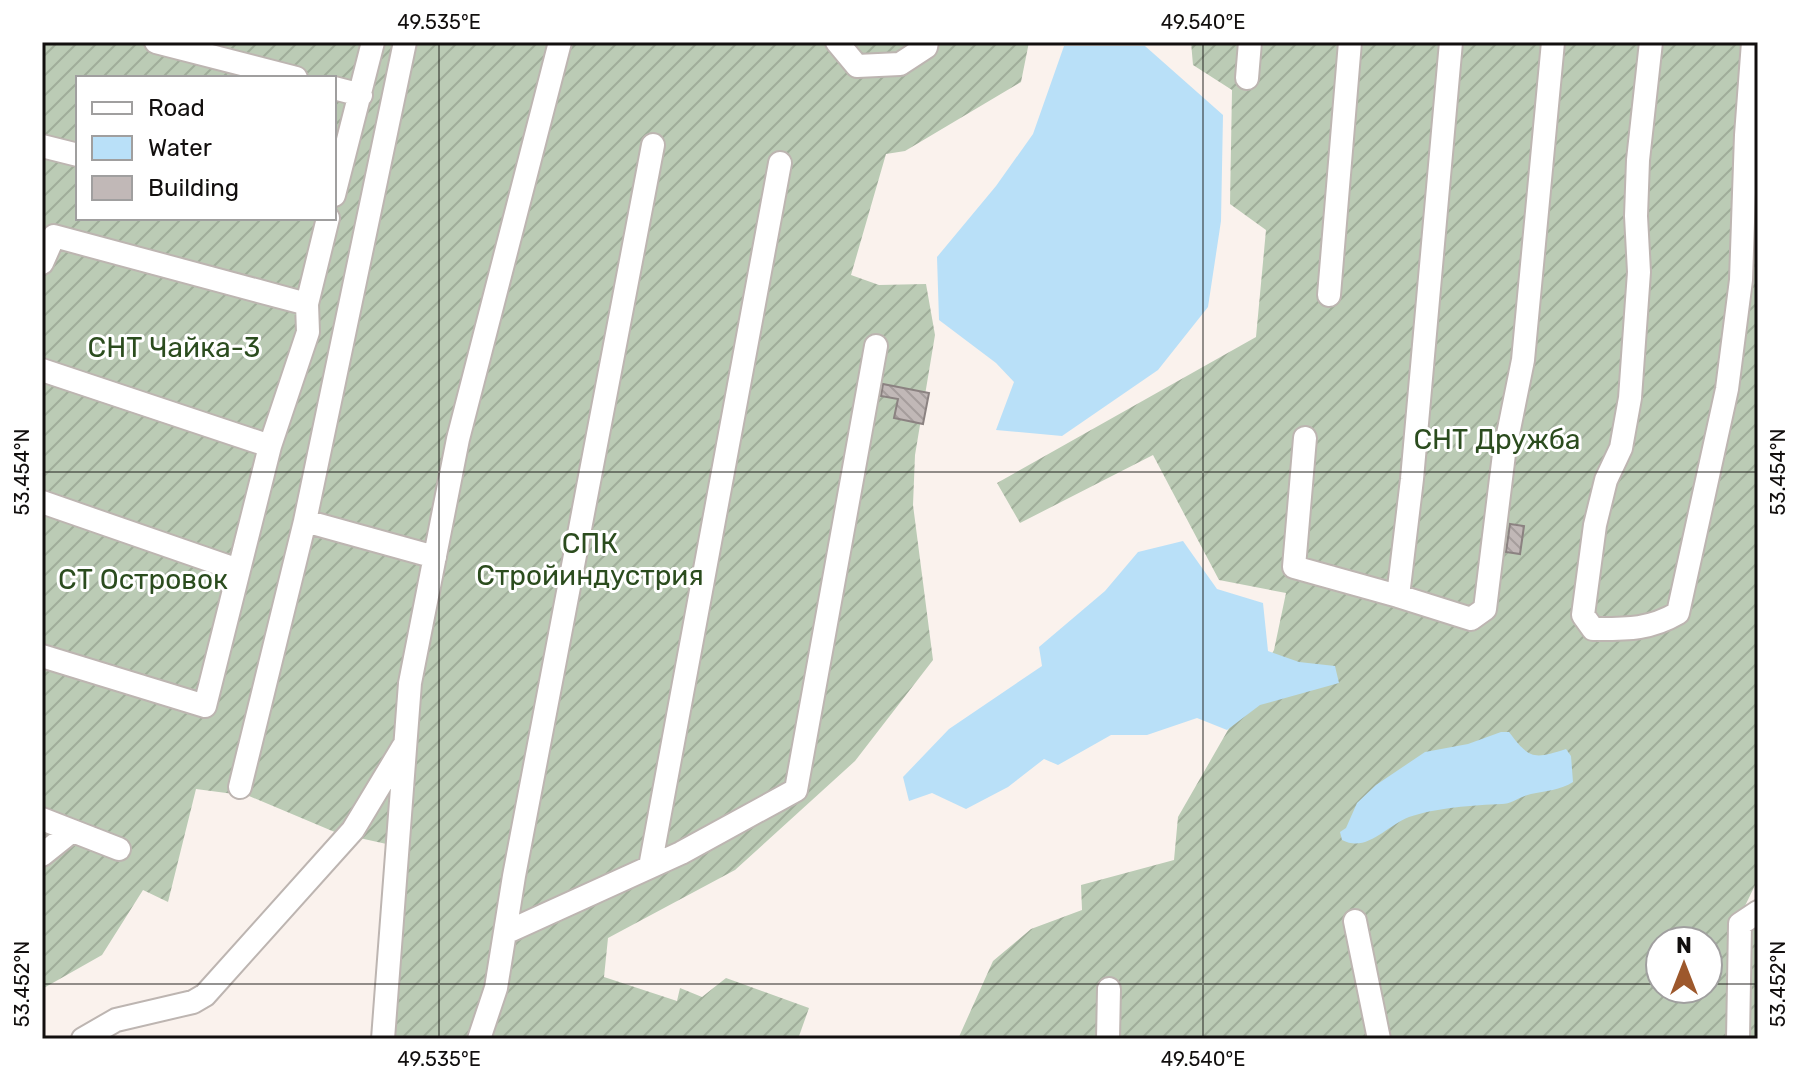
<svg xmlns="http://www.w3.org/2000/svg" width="1800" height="1081" font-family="Rubik,sans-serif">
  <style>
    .garden { fill: url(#garden-furrows); fill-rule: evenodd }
    .water { fill: #b9e0f8 }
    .building { fill: url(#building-back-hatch); stroke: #8b8281; stroke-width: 2 }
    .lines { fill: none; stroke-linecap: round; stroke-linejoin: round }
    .minor-casing { stroke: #bdb5b1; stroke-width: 26 }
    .minor { stroke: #fff; stroke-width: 22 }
    .ticks { fill: none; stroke: #120f0e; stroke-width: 2; stroke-opacity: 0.45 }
    .labels { text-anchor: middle; stroke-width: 6; stroke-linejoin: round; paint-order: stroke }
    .park-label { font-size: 28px; fill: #2b4c1e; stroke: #fff }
    .neatline { fill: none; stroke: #120f0e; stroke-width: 3 }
    .ticks-label { font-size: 20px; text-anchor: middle; fill: #120f0e }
  </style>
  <defs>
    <pattern id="garden-furrows" width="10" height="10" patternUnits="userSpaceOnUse" patternTransform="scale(2)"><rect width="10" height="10" fill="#bbcbb5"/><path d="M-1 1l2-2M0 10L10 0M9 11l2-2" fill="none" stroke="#a0ad9a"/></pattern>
    <pattern id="building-back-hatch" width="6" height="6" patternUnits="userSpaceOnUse" patternTransform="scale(2)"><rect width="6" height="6" fill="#c1b8b7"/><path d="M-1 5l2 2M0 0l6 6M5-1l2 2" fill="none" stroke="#a59d9c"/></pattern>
  </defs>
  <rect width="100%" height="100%" fill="#faf2ed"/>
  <path class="garden" d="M42 42H1029L1021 82 905 151 886 154 851 275 879 285 926 284 935 335 915 455 913 505 933 660 855 761 735 870 608 938 604 977 677 1001 680 988 702 997 726 978 809 1008 798 1039H388L409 849 337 833 249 796 196 789 168 902 143 890 102 955 42 989ZM78 78H334V218H78Z
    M1191 42H1758V879L1744 908 1758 918V1039H958L993 961 1031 929 1082 910 1081 885 1174 860 1178 817 1274 650 1286 593 1219 580 1153 455 1020 523 997 483 1256 337 1266 230 1230 204 1232 90 1193 65ZM1660 941H1708V989H1660Z"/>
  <path class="water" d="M1064 46H1145L1223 115 1221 221 1208 307 1158 370 1062 436 996 430 1014 382 996 363 939 320 937 257 996 186 1033 134Z
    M1183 541 1217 589 1263 603 1268 651 1299 662 1335 666 1339 683 1260 705 1227 730 1197 718 1147 735H1111L1058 765 1044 759 1008 787 966 809 932 793 909 801 903 777 949 729 1042 666 1039 647 1105 591 1138 552Z
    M1501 732H1509C1530 760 1534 759 1566 749L1571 756 1573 782C1561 790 1545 791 1531 794 1521 796 1511 804 1502 804 1474 805 1435 808 1409 817 1386 826 1367 853 1342 840L1340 832 1346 828 1357 803 1376 785 1425 752 1468 744Z"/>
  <path class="building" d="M883 384 929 393 923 424 894 418 898 399 881 396Z
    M1510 524 1524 526 1520 554 1506 552Z"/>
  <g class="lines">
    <defs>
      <path id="minor" d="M156 42 296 78
        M837 42 857 66 900 64 926 47 927 42
        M1651 42 1638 160 1636 216 1639 272 1630 398 1621 448 1606 480 1595 525 1583 615 1593 629C1626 629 1649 630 1678 613L1727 389 1741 280 1746 135 1753 42
        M1247 78 1250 42
        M334 88 361 95
        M42 146 78 155
        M334 195 373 42
        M42 263 54 236 307 304
        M1329 295 1350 42
        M42 370 270 446
        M1305 438 1294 567 1398 596 1412 479 1451 42
        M42 502 238 570
        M305 521 405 42
        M1398 596 1471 619 1485 609 1504 454 1523 360 1553 42
        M42 656 205 706 270 446 308 332 307 304 328 218
        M240 787 305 521 435 557
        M42 819 119 849
        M42 855 72 831
        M650 867 780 163
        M1355 921 1379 1039
        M505 933 681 853 796 790 876 346
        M83 1039 116 1020 193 1002 205 995 353 830 403 747
        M383 1039 410 683 458 439 560 42
        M479 1039 496 988 514 876 653 145
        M1108 1039 1109 989
        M1738 1039 1740 924 1758 912"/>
    </defs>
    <use href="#minor" class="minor-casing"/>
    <use href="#minor" class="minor"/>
  </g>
  <path class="ticks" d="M439 42V1039M1203 42V1039M42 472H1758M42 984H1660M1708 984H1758"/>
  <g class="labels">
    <g class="park-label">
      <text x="174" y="357">СНТ Чайка-3</text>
      <text x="1497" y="449">СНТ Дружба</text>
      <text x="590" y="553">СПК<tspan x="590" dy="32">Стройиндустрия</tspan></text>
      <text x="143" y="589">СТ Островок</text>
    </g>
  </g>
  <rect width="1800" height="1081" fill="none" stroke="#ffffff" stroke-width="88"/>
  <rect x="76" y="76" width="260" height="144" fill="#ffffff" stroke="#a09f9f" stroke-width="2"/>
  <rect x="92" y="102" width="40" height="12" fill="#ffffff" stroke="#a09f9f" stroke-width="2"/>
  <text x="148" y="116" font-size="24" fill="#120f0e">Road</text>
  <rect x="92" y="136" width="40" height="24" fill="#b9e0f8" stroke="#a09f9f" stroke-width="2"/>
  <text x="148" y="156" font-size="24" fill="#120f0e">Water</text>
  <rect x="92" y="176" width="40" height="24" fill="#c1b8b7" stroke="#a09f9f" stroke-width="2"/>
  <text x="148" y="196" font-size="24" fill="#120f0e">Building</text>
  <g transform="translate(1684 965)"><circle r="38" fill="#ffffff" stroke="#a09f9f" stroke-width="2"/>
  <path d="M0-6L14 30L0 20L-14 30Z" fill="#9d582c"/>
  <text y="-12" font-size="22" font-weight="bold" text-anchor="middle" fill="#120f0e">N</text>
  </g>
  <rect x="44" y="44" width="1712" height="993" class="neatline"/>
  <g class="ticks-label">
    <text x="439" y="29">49.535°E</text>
    <text x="1203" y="29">49.540°E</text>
    <text transform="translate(22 472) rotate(-90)" y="7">53.454°N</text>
    <text transform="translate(1778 472) rotate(-90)" y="7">53.454°N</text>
    <text transform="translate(22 984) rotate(-90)" y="7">53.452°N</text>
    <text transform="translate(1778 984) rotate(-90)" y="7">53.452°N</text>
    <text x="439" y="1066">49.535°E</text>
    <text x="1203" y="1066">49.540°E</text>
  </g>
</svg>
